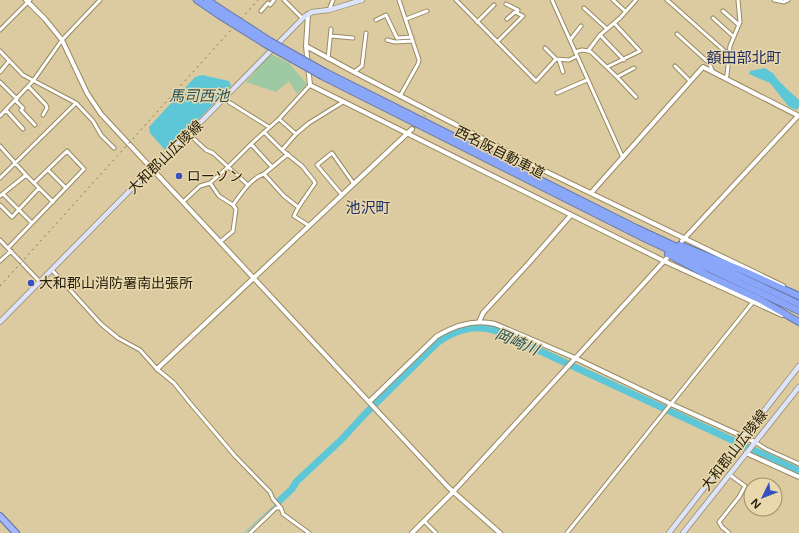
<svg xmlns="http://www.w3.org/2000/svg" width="799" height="533" font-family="'Varela Round','Noto Sans JP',sans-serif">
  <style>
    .green { fill: #9dc9a3 }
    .water { fill: #5ec7d7 }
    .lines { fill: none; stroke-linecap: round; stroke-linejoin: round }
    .stream { stroke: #5ec7d7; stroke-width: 1 }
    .river { stroke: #5ec7d7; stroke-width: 7 }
    .tertiary-tunnel { stroke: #b8a983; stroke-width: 4; stroke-dasharray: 4 2; stroke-linecap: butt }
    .minor-casing { stroke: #998960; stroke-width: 5 }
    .tertiary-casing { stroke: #998960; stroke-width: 6 }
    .secondary-casing { stroke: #998960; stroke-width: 6 }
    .trunk-casing { stroke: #6777a6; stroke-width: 8 }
    .motorway-casing { stroke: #6777a6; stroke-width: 8 }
    .minor { stroke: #fff; stroke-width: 3 }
    .tertiary { stroke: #fff; stroke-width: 4 }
    .secondary { stroke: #dce4fd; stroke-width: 4.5 }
    .trunk { stroke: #a2b8fa; stroke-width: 5.5 }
    .motorway { stroke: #8aa6f8; stroke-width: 6 }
    .rail { stroke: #807456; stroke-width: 1; stroke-dasharray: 2 4; stroke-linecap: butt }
    .motorway-bridge-casing { stroke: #6777a6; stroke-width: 8; stroke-linecap: butt }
    .motorway-bridge { stroke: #8aa6f8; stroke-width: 6 }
    .poi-dot { fill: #364fc1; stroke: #e9d8ac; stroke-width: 1.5 }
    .labels { text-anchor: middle; stroke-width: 3; stroke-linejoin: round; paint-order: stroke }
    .street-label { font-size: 14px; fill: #26200f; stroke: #e9d8ac }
    .poi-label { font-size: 14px; fill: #26200f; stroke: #e9d8ac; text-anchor: start }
    .neighbourhood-label { font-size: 15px; fill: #1f2e65; stroke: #e9d8ac }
    .water-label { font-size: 15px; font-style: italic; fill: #25535a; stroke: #e9d8ac }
  </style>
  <rect width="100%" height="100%" fill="#dccba0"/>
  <path class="green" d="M271 54 289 63 307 84 297 94 289 81 276 92 246 82Z"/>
  <path class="water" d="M765 68 774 74C775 79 794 95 799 100V107L797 110 789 107 770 83 749 74 750 71Z
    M202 75 229 81 231 86 198 120 165 150 150 133 149 127 195 77Z"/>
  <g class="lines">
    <path class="stream" d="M244 533 278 502"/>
    <path class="river" d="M278 502 292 489 296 482 341 440 365 414 438 342C457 329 475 324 497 331L799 471"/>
    <path class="tertiary-tunnel" d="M412 129 425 115"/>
    <defs>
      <path id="minor" d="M284 0 302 18
        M399 0 419 60 418 64 400 96
        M456 0 536 81 556 59 569 60 577 56
        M552 0 623 158
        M613 0 625 11
        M667 0 729 55
        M774 0 784 2 788 0
        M506 4 518 10 517 13
        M584 8 607 29
        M329 10 333 0
        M261 11 268 3 270 5 274 0
        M723 11 739 25
        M713 18 734 37
        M406 19 427 11
        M376 20 386 15 397 38 412 37
        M477 22 494 5
        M0 30 30 0
        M677 34 709 63 713 72
        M600 35 624 60
        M331 36 353 38
        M387 40 395 42 413 41
        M570 40 581 26
        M497 42 523 16 515 12 507 19
        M545 48 556 59
        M0 51 23 75 76 103 93 121 101 135 114 148
        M588 51 591 52 617 77 636 97
        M575 52 582 50 588 51 600 35 620 18 636 0
        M328 59 331 29
        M559 60 563 72
        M675 66 690 81
        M607 67 640 51 614 23
        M0 72 9 61
        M354 72 362 66 366 33
        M617 77 634 68
        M726 78 727 75 730 46 740 22 738 0
        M0 82 17 99
        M28 86 46 105 47 108 43 115
        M557 93 587 80
        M224 99 269 127
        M15 100 23 108 21 110 35 125
        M6 110 23 129
        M0 116 33 81 62 40 100 0
        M279 119 296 134
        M264 132 282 150 302 166 314 181 315 183C308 194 299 204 294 216L308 225
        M189 134 206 150 213 153 248 185
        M251 144 272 167
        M0 146 26 175 53 202
        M282 150 296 134 309 123 343 102
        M48 170 66 188
        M264 174 284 196 298 207
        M0 178 76 103
        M210 183 219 196 233 205
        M3 194 32 223
        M342 195 317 165 332 153 354 184
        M0 196 26 175
        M183 202 200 186 210 183 228 167 251 144 279 119 310 85
        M0 205 12 217 39 188
        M0 240 40 282
        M220 242 233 231 236 209 233 205C241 194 251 178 264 174L288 154
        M8 248 84 169 67 151 34 183
        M0 261 11 251
        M52 270 101 324 118 338 140 350 157 369 174 383 190 403 235 456 270 492 273 499 281 508 283 514 309 533
        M755 442 766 449 799 464
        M424 521 436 533
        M250 533 276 508H281
        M567 533 753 302
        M729 533 722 527 719 522 739 497 745 486 730 475"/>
      <path id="tertiary" d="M26 0 45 19 62 40 87 93 101 114 449 488 500 533
        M308 14 306 46 310 85 664 261 782 315
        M306 46 354 72 549 173 783 286
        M591 193 703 67 799 116
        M682 241 798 116
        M479 322 483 313 528 264 571 215
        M157 369 412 129
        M369 402 437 336C454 326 475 319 495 324L575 358 671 404 755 442
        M746 453 799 477
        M412 533 453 492 667 258"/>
      <path id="secondary" d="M0 322 152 168 189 134 304 17 312 12 329 10 362 0
        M669 533 799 366
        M683 533 799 387"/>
      <path id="trunk" d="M0 516 16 533"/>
      <path id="motorway" d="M197 0 219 15
        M207 0 222 10
        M325 72 636 228 799 304
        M322 76 644 238 799 311
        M680 245 746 272 799 296
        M668 254 707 275 759 299 799 322"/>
    </defs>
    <use href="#minor" class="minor-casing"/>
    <use href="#tertiary" class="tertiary-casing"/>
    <use href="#secondary" class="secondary-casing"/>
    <use href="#trunk" class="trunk-casing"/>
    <use href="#motorway" class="motorway-casing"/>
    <use href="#minor" class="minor"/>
    <use href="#tertiary" class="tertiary"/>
    <use href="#secondary" class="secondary"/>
    <use href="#trunk" class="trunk"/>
    <use href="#motorway" class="motorway"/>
    <path class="rail" d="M0 286 258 0"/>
    <defs>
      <path id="motorway-bridge" d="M222 10 270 41 325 72
        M219 15 267 45 322 76"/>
    </defs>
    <use href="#motorway-bridge" class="motorway-bridge-casing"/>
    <use href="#motorway-bridge" class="motorway-bridge"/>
  </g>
  <g class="poi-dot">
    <circle cx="179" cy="176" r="4"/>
    <circle cx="31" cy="283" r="4"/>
  </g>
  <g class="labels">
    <g class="street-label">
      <text transform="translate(500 152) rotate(27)" y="5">西名阪自動車道</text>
      <text transform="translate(165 157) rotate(-44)" y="5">大和郡山広陵線</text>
      <text transform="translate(734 450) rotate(-52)" y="5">大和郡山広陵線</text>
    </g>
    <g class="poi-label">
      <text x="187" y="181">ローソン</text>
      <text x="39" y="288">大和郡山消防署南出張所</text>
    </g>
    <g class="neighbourhood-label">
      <text x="744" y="63">額田部北町</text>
      <text x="368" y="213">池沢町</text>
    </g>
    <g class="water-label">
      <text x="199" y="101">馬司西池</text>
      <text transform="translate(517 342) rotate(23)" y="5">岡崎川</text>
    </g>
  </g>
  <g transform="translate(763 497) rotate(227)"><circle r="19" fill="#e9d8ac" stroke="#9b8e6d"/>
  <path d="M0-3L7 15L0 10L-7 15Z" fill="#364fc1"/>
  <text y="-6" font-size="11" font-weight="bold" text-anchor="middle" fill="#26200f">N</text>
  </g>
</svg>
